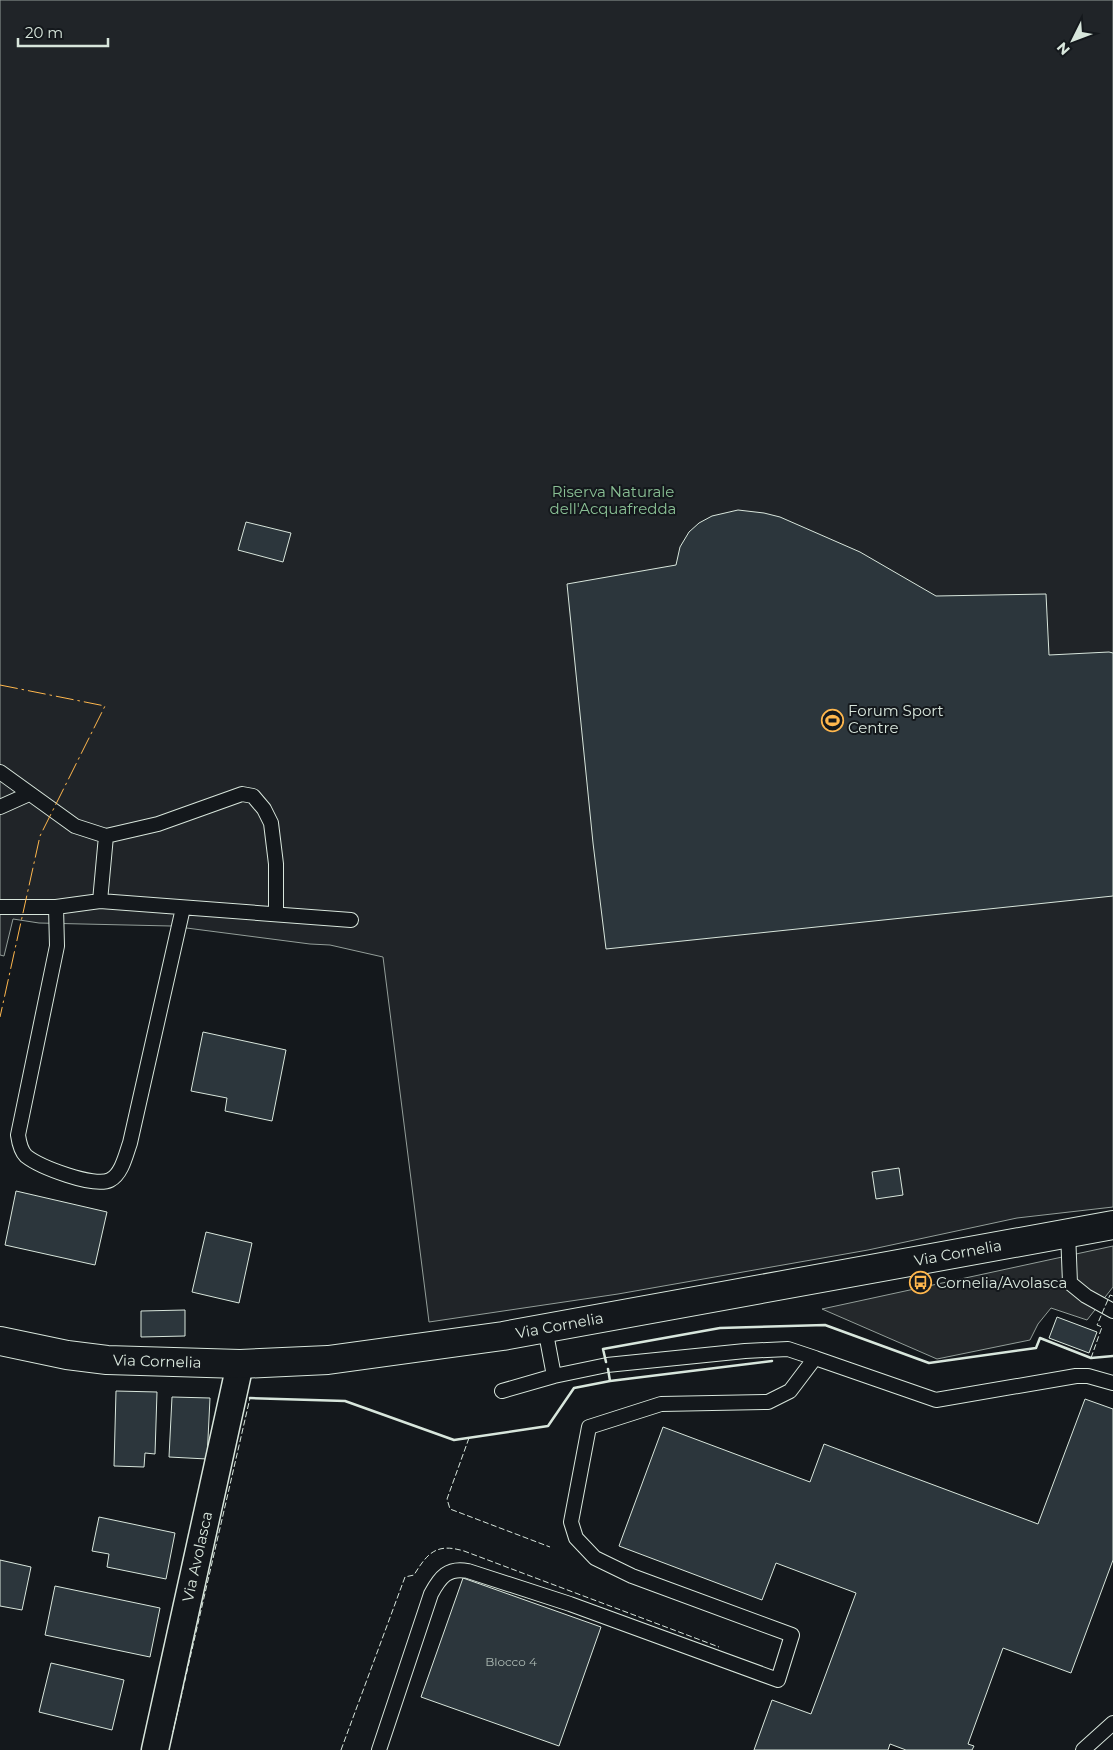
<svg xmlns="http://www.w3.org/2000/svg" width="1113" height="1750" font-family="Montserrat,sans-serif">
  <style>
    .green { fill: #202428; stroke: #939e99 }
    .parking { fill: #24282b; stroke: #939e99 }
    .building { fill: #2c363c; stroke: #d8e6dc }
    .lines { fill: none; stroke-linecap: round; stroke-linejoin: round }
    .lane-casing { stroke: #d8e6dc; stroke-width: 16 }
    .street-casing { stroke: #d8e6dc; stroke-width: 29 }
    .secondary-casing { stroke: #d8e6dc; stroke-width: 30 }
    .lane { stroke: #14181c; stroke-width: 14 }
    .street { stroke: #14181c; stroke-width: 26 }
    .secondary { stroke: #14181c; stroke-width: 28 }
    .fence { stroke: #d8e6dc; stroke-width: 1; stroke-dasharray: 6 2.5; stroke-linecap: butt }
    .wall { stroke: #d8e6dc; stroke-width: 2.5 }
    .power { stroke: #ffb74d; stroke-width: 1; stroke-dasharray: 18 4 2.5 4; stroke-linecap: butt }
    .labels { text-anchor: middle; stroke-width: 4; stroke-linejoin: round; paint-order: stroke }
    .number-label { font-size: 12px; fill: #adbab4 }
    .park-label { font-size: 15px; fill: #8ac095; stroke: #14181c }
    .poi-label { font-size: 15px; fill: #d8e6dc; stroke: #14181c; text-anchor: start }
    .street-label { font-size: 15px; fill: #d8e6dc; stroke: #14181c }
  </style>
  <rect width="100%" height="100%" fill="#14181c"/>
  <path class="green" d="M0 0H1113V1207L1017 1218 868 1250 618 1294 429 1322 383 957 330 945 310 944 171 926 39 923 13 919 4 956 0 955Z"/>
  <path class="parking" d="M1113 1246V1287L1087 1320 1051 1308 1038 1324 1030 1340 937 1359 822 1309Z"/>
  <path class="building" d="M738 510 764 513 780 517 860 552 936 596 1046 594 1049 655 1109 652 1113 653V896L606 949 593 843 567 584 676 565 680 547 689 532 699 523 712 516Z
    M246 522 291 533 283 562 238 550Z
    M203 1032 286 1050 272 1121 225 1111 227 1098 191 1091Z
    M899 1168 903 1195 876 1199 872 1172Z
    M16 1191 107 1212 95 1265 5 1245Z
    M206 1232 252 1243 239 1303 192 1292Z
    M185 1310V1336L141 1337V1311Z
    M1057 1317 1097 1332 1089 1353 1049 1338Z
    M116 1391 157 1392 155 1454 145 1453 144 1467 114 1466Z
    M172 1397 210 1398 207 1459 169 1457Z
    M1085 1399 1113 1409V1560L1071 1673 1003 1648 968 1744 974 1746 972 1750H906L890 1744 888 1750H754L772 1700 811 1714 856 1593 776 1563 762 1600 619 1546 663 1427 810 1482 824 1444 1038 1524Z
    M99 1517 175 1533 166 1579 107 1567 109 1554 92 1551Z
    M0 1560 31 1567 22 1610 0 1606Z
    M463 1578 601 1627 559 1746 421 1697Z
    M55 1586 160 1608 150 1657 45 1635Z
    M51 1663 124 1680 112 1730 39 1712Z"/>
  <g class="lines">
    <defs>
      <path id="lane" d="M0 772 75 826 106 836 158 824 242 794 253 796 264 809 271 823 276 864V914
        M0 807 29 794
        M100 901 106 836
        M0 907H56L100 901 351 920
        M56 907 57 946 18 1135C19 1142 21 1151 26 1156 40 1167 94 1188 110 1180 122 1174 126 1154 130 1143L183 908
        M1068 1232 1070 1283 1086 1296 1113 1311
        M545 1328 554 1376
        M502 1391 554 1376 607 1365 745 1351 788 1349 815 1358
        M379 1750 431 1594C440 1577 448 1567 468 1571L570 1604 778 1680 792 1635 632 1576 595 1558 576 1538 571 1522 589 1427 661 1404 768 1402 790 1391 815 1358 936 1400 1076 1376H1088L1113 1383
        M1083 1750 1113 1723"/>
      <g id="street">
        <path id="s1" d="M155 1750 240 1364"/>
      </g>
      <g id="secondary">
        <path id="s2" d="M0 1341 67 1355 107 1360 240 1364 328 1360 503 1336 1113 1225"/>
      </g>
    </defs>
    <use href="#lane" class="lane-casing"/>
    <use href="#street" class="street-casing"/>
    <use href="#secondary" class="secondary-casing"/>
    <use href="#lane" class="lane"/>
    <use href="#street" class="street"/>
    <use href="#secondary" class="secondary"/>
    <path class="fence" d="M1091 1358 1102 1327 1097 1325 1110 1295 1113 1296
      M469 1438 447 1499 450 1509 550 1547
      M173 1732 250 1398
      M341 1750 405 1577 414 1575C428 1552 437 1543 464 1551L719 1647"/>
    <path class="wall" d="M606 1362 603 1349 720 1328 825 1325 929 1363 1036 1348 1040 1338 1091 1358 1113 1356
      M608 1369 610 1381
      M250 1398 345 1401 454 1440 548 1426 574 1388 610 1381 772 1361"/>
    <path class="power" d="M0 685 105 706 40 836 0 1017"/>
  </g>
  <defs>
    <symbol id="stadium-ring" viewBox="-11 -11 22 22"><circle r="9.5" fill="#14181c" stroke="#ffb74d" stroke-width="1.5"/><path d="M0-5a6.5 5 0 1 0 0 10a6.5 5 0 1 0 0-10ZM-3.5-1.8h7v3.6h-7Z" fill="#ffb74d"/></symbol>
    <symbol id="bus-ring" viewBox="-11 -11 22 22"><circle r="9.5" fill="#14181c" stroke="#ffb74d" stroke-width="1.5"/><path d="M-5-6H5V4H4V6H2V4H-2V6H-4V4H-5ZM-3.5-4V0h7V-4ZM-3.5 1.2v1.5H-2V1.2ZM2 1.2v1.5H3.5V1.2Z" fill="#ffb74d"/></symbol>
  </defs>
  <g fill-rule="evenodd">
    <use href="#stadium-ring" x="820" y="708" width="25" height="25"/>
    <use href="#bus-ring" x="908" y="1270" width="25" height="25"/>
  </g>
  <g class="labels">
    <g class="number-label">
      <text x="511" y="1666">Blocco 4</text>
    </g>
    <g class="park-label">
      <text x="613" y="497">Riserva Naturale<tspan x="613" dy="17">dell'Acquafredda</tspan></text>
    </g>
    <g class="poi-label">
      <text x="848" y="716">Forum Sport<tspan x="848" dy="17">Centre</tspan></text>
      <text x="936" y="1288">Cornelia/Avolasca</text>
    </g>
    <g class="street-label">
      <text dy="5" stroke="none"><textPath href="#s2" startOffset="969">Via Cornelia</textPath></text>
      <text dy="5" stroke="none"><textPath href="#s2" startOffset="564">Via Cornelia</textPath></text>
      <text dy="5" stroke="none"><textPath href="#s2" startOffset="159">Via Cornelia</textPath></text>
      <text dy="5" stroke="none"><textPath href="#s1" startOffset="198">Via Avolasca</textPath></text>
    </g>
  </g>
  <g transform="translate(1073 40) rotate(228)" stroke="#14181c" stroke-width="4" paint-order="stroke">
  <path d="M0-4L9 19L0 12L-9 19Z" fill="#d8e6dc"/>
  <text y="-8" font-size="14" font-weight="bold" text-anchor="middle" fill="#d8e6dc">N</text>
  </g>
  <path d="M18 38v8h90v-8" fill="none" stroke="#d8e6dc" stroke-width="2.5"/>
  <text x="25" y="38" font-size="15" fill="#d8e6dc" stroke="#14181c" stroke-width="4" paint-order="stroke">20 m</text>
</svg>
